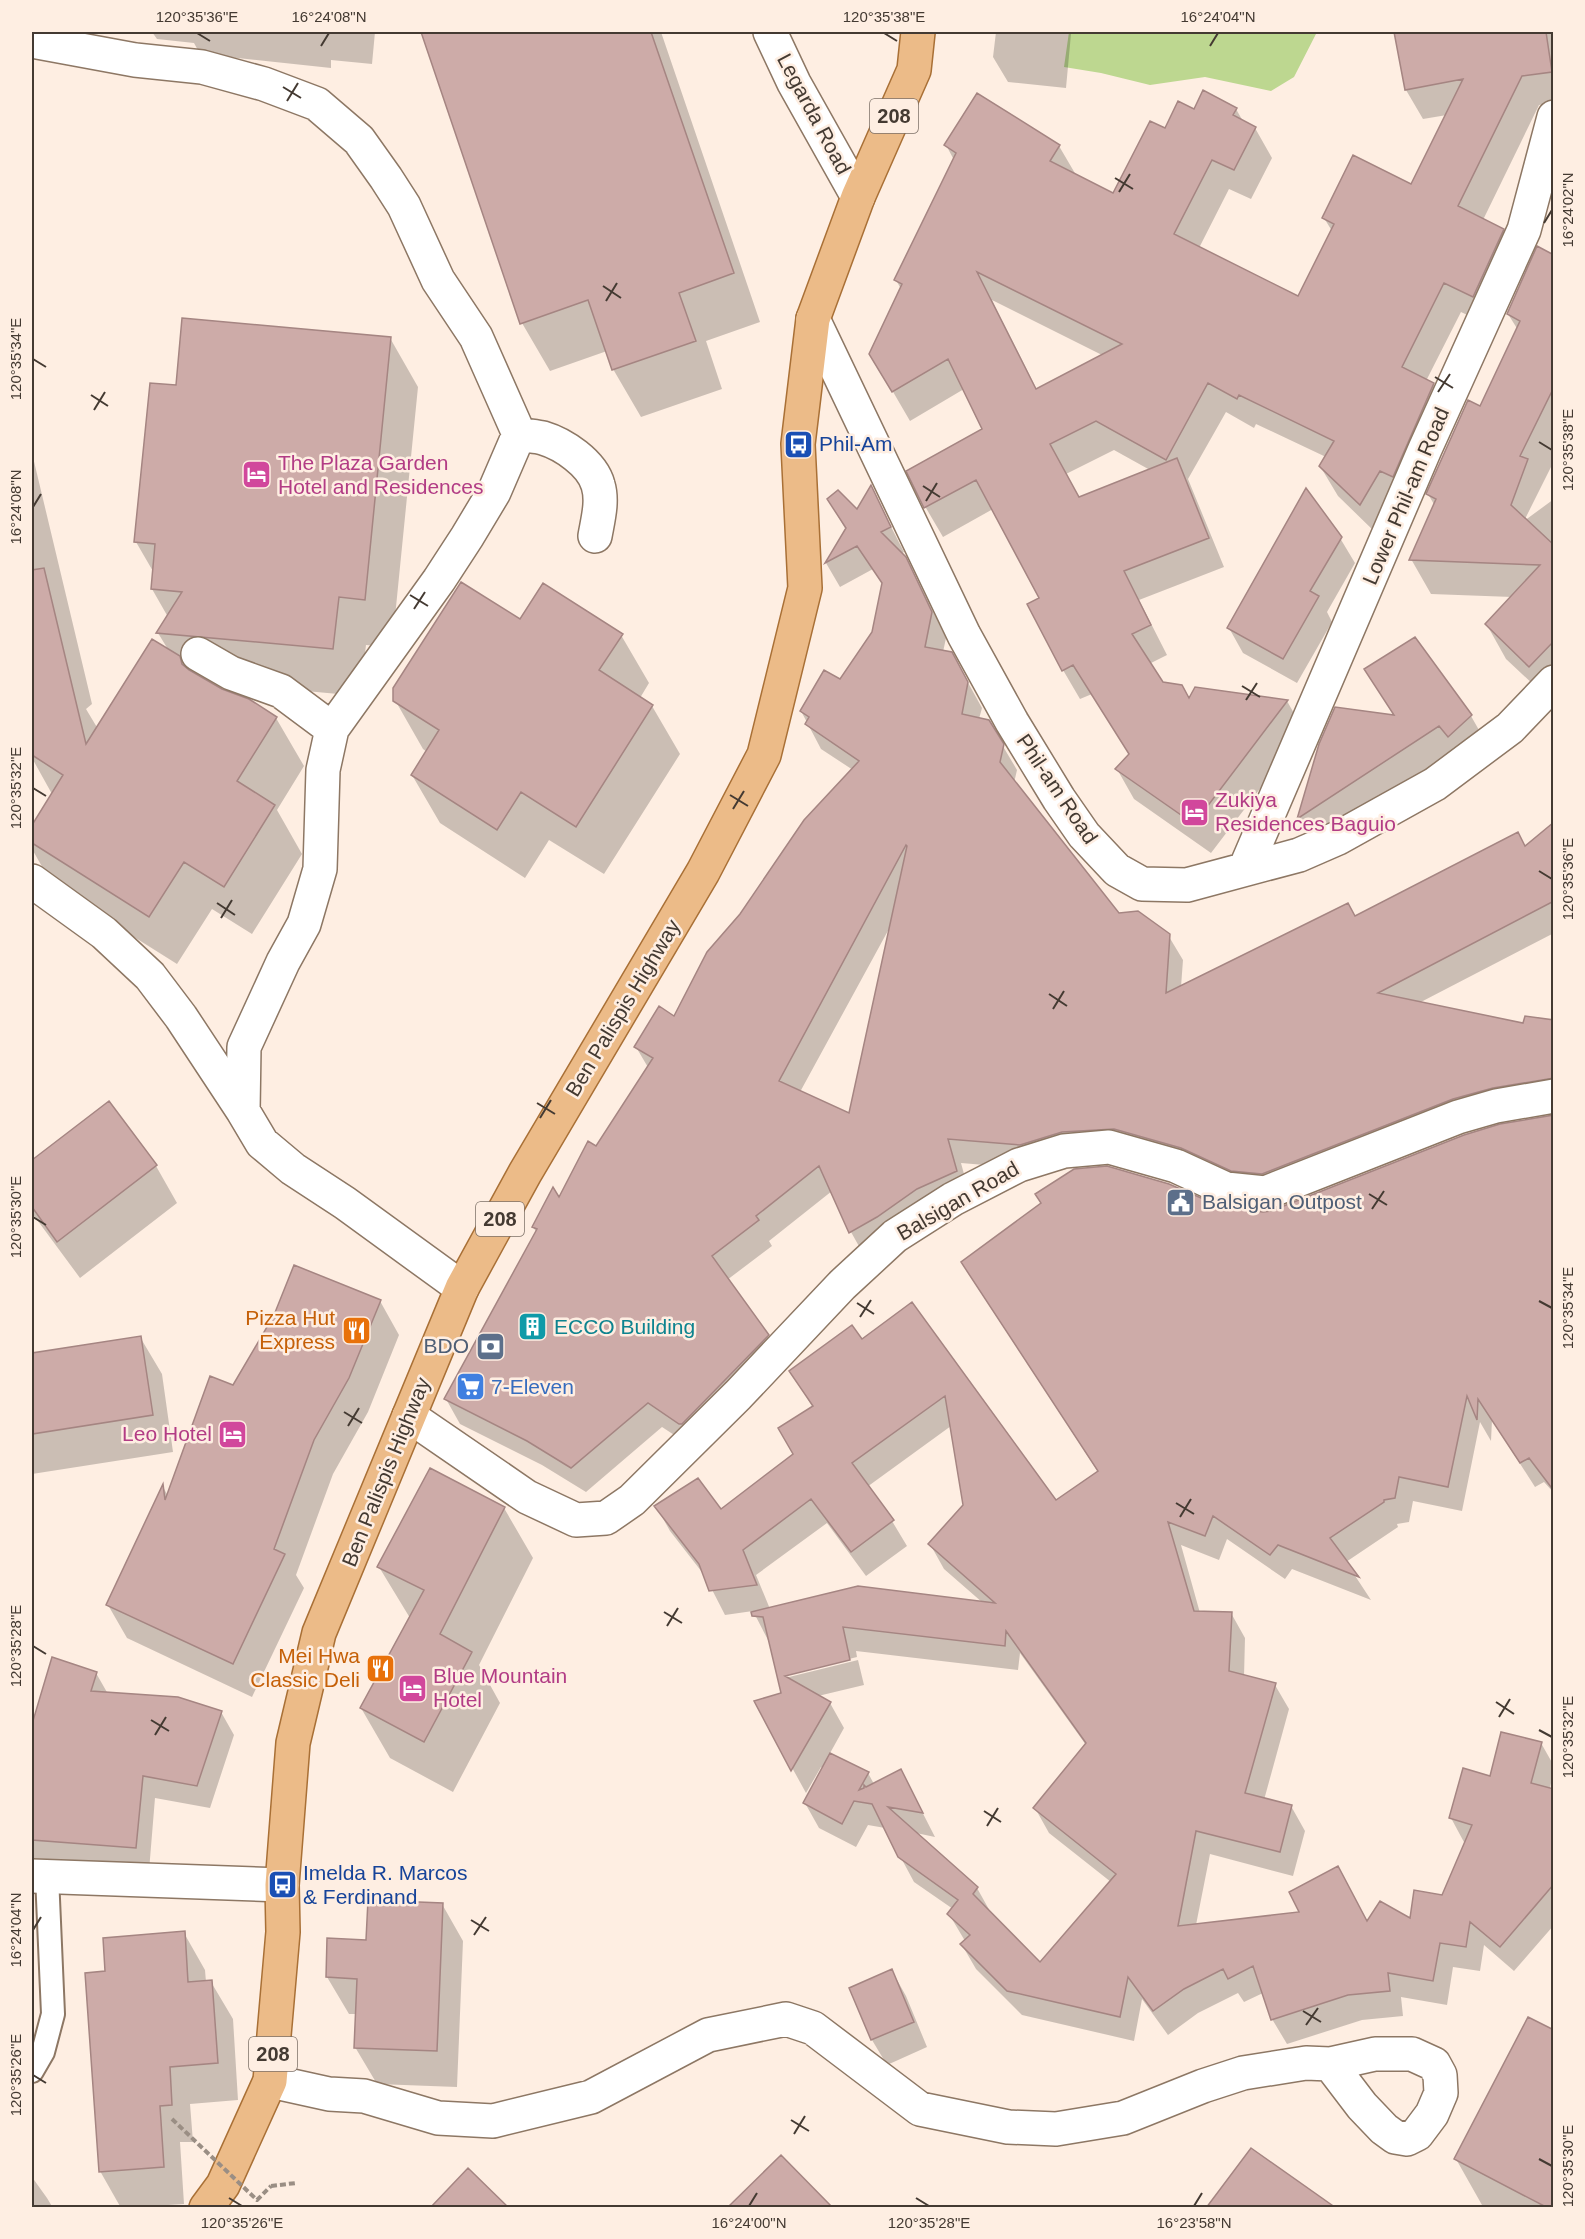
<svg xmlns="http://www.w3.org/2000/svg" width="1585" height="2239" font-family="Arial,sans-serif">
  <style>
    .green { fill: #bdd790 }
    .shadow { fill: #0003; fill-rule: evenodd }
    .building { fill: #cdaba8; stroke: #a58582; stroke-width: 1.5; fill-rule: evenodd }
    .lines { fill: none; stroke-linecap: round; stroke-linejoin: round }
    .lane-casing { stroke: #8d7764; stroke-width: 26 }
    .street-casing { stroke: #8d7764; stroke-width: 36 }
    .secondary-casing { stroke: #8d7764; stroke-width: 36 }
    .primary-casing { stroke: #a97036; stroke-width: 36 }
    .path { stroke: #9a8e84; stroke-width: 4; stroke-dasharray: 6 3; stroke-linecap: butt }
    .lane { stroke: #fff; stroke-width: 22 }
    .street { stroke: #fff; stroke-width: 33 }
    .secondary { stroke: #fff; stroke-width: 33 }
    .primary { stroke: #ecbb88; stroke-width: 33 }
    .path-bridge { stroke: #9a8e84; stroke-width: 4; stroke-dasharray: 6 3; stroke-linecap: butt }
    .ticks { fill: none; stroke: #443a32; stroke-width: 2 }
    .labels { text-anchor: middle; stroke-width: 5; stroke-linejoin: round; paint-order: stroke }
    .shield { fill: #feeee2; stroke: #7c7067; stroke-width: 1.5 }
    .shield-label { font-size: 20px; font-weight: bold; fill: #443a32 }
    .street-label { font-size: 21px; fill: #443a32; stroke: #feeee2 }
    .transit-label { font-size: 21px; fill: #164399; stroke: #feeee2; text-anchor: start }
    .hotel-label { font-size: 21px; fill: #b23c85; stroke: #feeee2; text-anchor: start }
    .service-label { font-size: 21px; fill: #4e5e75; stroke: #feeee2; text-anchor: start }
    .food-label { font-size: 21px; fill: #c56008; stroke: #feeee2; text-anchor: end }
    .culture-label { font-size: 21px; fill: #0d838f; stroke: #feeee2; text-anchor: start }
    .shop-label { font-size: 21px; fill: #366cbe; stroke: #feeee2; text-anchor: start }
    .neatline { fill: none; stroke: #443a32; stroke-width: 2 }
    .ticks-label { font-size: 15px; text-anchor: middle; fill: #443a32 }
  </style>
  <rect width="100%" height="100%" fill="#feeee2"/>
  <path class="green" d="M1069 32H1317L1294 77 1271 91 1205 77 1150 85 1101 73 1064 67Z"/>
  <path class="shadow" d="M152 32H375L372 64 331 60V68L200 54 194 43 157 39Z
    M422 32H661L760 322 706 341 722 389 641 417 613 369 607 351 550 371 522 323Z
    M996 32H1070L1071 34 1066 88 1008 82 993 57Z
    M1395 32H1554V103L1539 105 1483 220 1503 230 1520 260 1490 326 1461 312 1426 381 1433 384 1450 414 1377 534 1338 496 1320 466 1326 457 1256 424 1254 428 1226 412 1188 479 1224 567 1139 600 1167 655 1149 664 1162 684 1189 700 1287 701 1304 731 1211 853 1134 799 1117 769 1130 755 1092 694 1080 699 1063 670 1041 598 993 509 943 537 926 508 908 472 984 430 964 389 910 421 871 354 901 289 896 280 954 160 946 145 1059 146 1076 175 1113 195 1165 130 1195 111 1236 109 1244 123 1255 128 1272 158 1251 199 1229 189 1199 248 1299 298 1332 231 1324 218 1412 186 1447 115 1423 119 1406 90ZM992 300 1104 356 1037 390ZM1114 450 1150 470 1079 499 1066 474Z
    M1554 254V461L1524 521 1554 499V696L1550 700 1506 659 1487 625 1512 597 1431 594 1411 559 1435 506 1428 494 1481 408 1518 330 1508 314Z
    M390 338 418 387 392 647 366 645 360 696 206 682 276 718 304 766 277 810 302 854 252 934 212 909 177 964 53 886 32 849V828L52 794 32 758V453L92 704 86 709 98 729 169 651 158 633 168 617 152 589 154 573 136 542 177 387Z
    M871 488 904 552 901 554 919 583 946 638 943 652 966 679 982 708 979 719 988 721 1017 770 1014 783 1118 915 1168 935 1183 960 1181 987 1525 848 1554 824V933L1419 1003 1524 1024 1554 1022V1104L1507 1112 1277 1198 1129 1153 1034 1169 961 1163 970 1196 865 1257 851 1232 832 1191 769 1241 772 1246 727 1280 767 1336 782 1361 694 1448 662 1427 586 1492 542 1465 460 1424 446 1399 537 1233 533 1227 559 1200 597 1148 649 1069 636 1047 674 1018 741 915 853 770 821 749 801 711 840 681 873 633 883 585 873 569 840 587 826 563 846 530 828 499 857 511ZM890 927 850 1115 800 1092Z
    M1340 538 1355 563 1327 612 1332 622 1297 683 1243 653 1229 628Z
    M520 621 621 635 649 683 640 698 652 706 680 754 604 874 549 840 525 878 440 823 412 775 427 752 423 749 395 700Z
    M1366 669 1471 716 1492 753 1319 855 1298 819 1320 744 1394 716Z
    M109 1103 156 1166 177 1203 80 1278 32 1213V1162Z
    M1554 1117V1493L1544 1482 1535 1487 1492 1420 1491 1441 1480 1422 1462 1511 1413 1501 1409 1522 1397 1524 1398 1527 1346 1562 1371 1600 1292 1569 1285 1579 1227 1539 1219 1560 1181 1545 1200 1613H1231L1245 1638 1244 1677 1275 1685 1289 1709 1264 1800 1291 1806 1305 1831 1293 1876 1210 1854 1196 1925 1301 1913 1338 1868 1367 1922 1411 1920 1443 1896 1465 1844 1451 1818 1491 1778 1541 1743 1554 1766 1550 1789 1554 1790V1925L1514 1971 1484 1945 1480 1971 1453 1967 1447 2005 1401 1997 1403 2016 1362 2020 1287 2044 1272 2019 1263 1993 1244 2002 1238 1993 1198 2013 1168 2035 1142 1999 1134 2041 1022 2015 976 1969 962 1945 965 1941 949 1914 953 1909 914 1882 885 1828 868 1825 856 1847 819 1828 805 1803 824 1768 821 1767 806 1793 756 1702 783 1694 770 1640H768L753 1611 725 1615 705 1576 670 1531 656 1506 721 1511 795 1455 813 1408 791 1371 862 1341 912 1304 1055 1502 1098 1472 963 1262 1223 1209 1263 1213 1272 1212ZM951 1426 964 1505 930 1544 944 1569 983 1603 770 1609 756 1575 827 1523 866 1576 907 1546 892 1521 867 1487ZM856 1651 1018 1670 1020 1653 1086 1745 1035 1808 1049 1833 1111 1882 1040 1965 990 1914 991 1913 977 1888 916 1833 935 1837 914 1796 874 1784 868 1773 829 1755 844 1728 830 1703 818 1696 864 1685 858 1660 785 1678V1675L857 1657Z
    M380 1301 399 1335 368 1412 333 1474 296 1575 304 1588 252 1697 127 1638 108 1605 163 1487 168 1496Z
    M140 1337 162 1374 173 1452 32 1474V1354Z
    M504 1508 533 1558 479 1665 500 1703 453 1792 390 1758 361 1708 410 1618 379 1567Z
    M96 1673 108 1694 221 1712 234 1735 210 1808 155 1798 149 1871 32 1868V1720H34Z
    M442 1904 463 1941 457 2087 377 2084 355 2047 357 2014H349L327 1977 368 1941Z
    M184 1933 205 1970 206 1982H211L233 2019 238 2100 190 2104 193 2142H180L184 2204 121 2208 100 2171Z
    M892 1971 906 1996 927 2047 887 2065 872 2040 851 1989Z
    M1456 2159 1554 2208H1487L1482 2205Z
    M32 2177 47 2198 53 2208H32Z"/>
  <path class="building" d="M421 32H651L734 273 679 293 696 341 612 370 588 300 520 324Z
    M1394 32H1546L1552 72 1522 76 1458 206 1504 229 1473 297 1444 283 1402 367 1434 383 1393 477 1380 471 1360 505 1319 466 1334 441 1239 395 1237 399 1208 383 1166 460 1096 421 1050 444 1079 497 1177 458 1209 538 1124 571 1151 625 1132 634 1163 682 1182 685 1189 698 1195 687 1288 700 1194 824 1115 769 1129 754 1073 665 1062 671 1027 604 1039 598 976 480 924 508 906 471 982 429 948 359 892 392 869 354 902 284 894 280 956 153 944 145 977 93 1060 145 1050 161 1113 193 1150 121 1165 128 1178 101 1194 109 1203 90 1237 108 1233 115 1256 127 1234 170 1212 160 1174 234 1298 296 1334 224 1322 218 1353 155 1411 184 1463 79 1405 90ZM977 272 1122 344 1036 389Z
    M1537 246 1552 254 1554 251V387L1520 456 1528 459 1511 505 1554 545V641L1529 667 1485 624 1540 565 1409 560 1436 499 1426 494 1468 400 1480 406 1520 321 1507 314Z
    M182 318 391 337 365 600 339 597 333 649 156 633 182 592 151 589 155 544 134 542 150 383 176 385Z
    M871 485 891 527 881 532 906 557 932 612 925 647 952 652 968 682 962 714 989 720 1004 744 1000 762 1119 913 1138 911 1170 934 1166 993 1348 903 1355 916 1518 832 1525 846 1554 822V901L1378 993 1523 1023 1525 1016 1554 1020V1078L1493 1088 1453 1099 1262 1174 1231 1171 1181 1148 1114 1129 1062 1132 1020 1145 948 1139 957 1171 917 1189 877 1217 849 1233 819 1166 756 1216 759 1220 712 1256 769 1335 682 1424H679L648 1403 571 1468 527 1441 444 1399 537 1229 532 1227 553 1187 559 1197 588 1141 596 1146 653 1058 634 1047 659 1006 674 1016 707 952 740 914 804 820 859 761 805 724 809 717 800 711 824 670 840 679 872 632 882 583 857 546 825 563 846 528 827 499 838 490 857 509ZM906 845 907 846 849 1113 779 1081Z
    M1306 488 1342 537 1310 591 1319 596 1283 659 1227 628Z
    M44 568 86 744 152 639 180 656 182 664 189 670 222 689 249 699 277 717 237 781 275 805 224 887 184 862 149 917 32 843V825L63 775 32 755V570Z
    M461 582 520 619 543 583 623 634 599 670 653 705 576 827 521 792 497 830 411 775 439 730 393 701V688Z
    M1415 637 1472 715 1448 737 1439 726 1297 819 1319 744 1335 707 1394 715 1364 669Z
    M109 1101 157 1165 57 1242 32 1207V1160Z
    M1554 1115V1491L1529 1458 1520 1463 1478 1399 1477 1420 1467 1396 1448 1487 1399 1477 1395 1498 1384 1500V1502L1330 1538 1359 1577 1278 1545 1270 1555 1213 1516 1205 1536 1168 1522 1194 1611 1232 1612 1229 1671 1276 1683 1245 1793 1292 1805 1280 1852 1196 1831 1178 1926 1299 1912 1289 1892 1338 1866 1367 1921 1380 1901 1410 1918 1414 1890 1442 1895 1472 1825 1449 1818 1463 1768 1490 1776 1501 1732 1542 1742 1531 1783 1554 1789V1884L1500 1947 1470 1922 1466 1947 1440 1943 1433 1981 1388 1973 1390 1991 1348 1995 1271 2020 1253 1966 1228 1979 1223 1969 1184 1989 1153 2011 1128 1977 1120 2017 1007 1991 960 1944 970 1935 947 1914 958 1900 898 1857 872 1804 854 1801 842 1824 803 1803 830 1753 869 1772 859 1790 864 1788V1785L866 1787 901 1769 923 1813 888 1807 978 1887 973 1894 1040 1962 1116 1874 1033 1808 1086 1743 1006 1631 1005 1646 843 1627 850 1660 785 1676 831 1702 791 1771 754 1701 781 1693 763 1617 752 1616 751 1612 858 1586 995 1603 928 1544 963 1505 945 1396 852 1463 894 1520 851 1552 811 1499 743 1550 757 1585 709 1591 699 1564 654 1506 698 1478 721 1509 793 1454 778 1428 813 1406 789 1371 852 1325 862 1339 912 1302 1056 1500 1098 1471 961 1262 1041 1203 1035 1194 1074 1169 1107 1166 1169 1184 1224 1208 1263 1212 1271 1211 1464 1135 1500 1124Z
    M294 1265 381 1300 349 1378 314 1440 274 1549 285 1554 233 1664 106 1605 163 1484 165 1500 210 1376 233 1385 274 1315Z
    M141 1336 153 1415 32 1434V1353Z
    M430 1468 505 1507 440 1634 472 1652 424 1742 360 1708 424 1590 377 1567Z
    M52 1657 97 1672 91 1691 178 1697 222 1711 197 1786 143 1776 136 1848 32 1840V1724Z
    M368 1900 443 1903 437 2051 354 2048 357 1979 326 1977 327 1938 366 1940Z
    M185 1931 188 1982 212 1980 218 2063 170 2067 172 2105 160 2106 164 2167 99 2172 85 1973 105 1971 103 1938Z
    M892 1969 914 2022 871 2040 849 1988Z
    M1528 2017 1554 2030V2208H1548L1454 2159Z
    M1251 2148 1336 2208H1206Z
    M781 2155 833 2208H727Z
    M468 2168 509 2208H430Z"/>
  <g class="lines">
    <defs>
      <path id="lane" d="M32 2071 43 2052 53 2014 47 1876"/>
      <path id="street" d="M32 41 135 60 202 67 264 84 317 104 359 140 386 178 404 206 438 280 476 337 519 434 494 492 467 537 439 580 332 729 323 770 320 869 304 924 283 962 244 1047 243 1111 262 1143 293 1169 345 1203 462 1288
        M813 319 964 635 1012 722 1059 799 1084 835 1117 870 1142 884 1187 885 1299 855 1338 838 1435 784 1510 728 1554 682
        M519 434C527 436 535 436 543 438 563 444 592 463 598 485 603 501 598 519 595 536
        M198 654 231 673 281 691 332 729
        M1245 869 1425 449 1524 230 1554 117
        M32 881 104 933 150 976 181 1017 243 1111
        M270 2081 329 2094 364 2096 438 2118 493 2121 591 2097 708 2035 786 2019 813 2028 920 2109 1008 2127 1056 2129 1123 2118 1203 2086 1243 2073 1306 2063 1330 2064 1375 2054H1412L1434 2064 1440 2075 1441 2093 1432 2114 1417 2134 1407 2139 1395 2137 1384 2129 1362 2106 1330 2064"/>
      <path id="secondary" d="M770 32 794 83 858 197
        M409 1416 527 1497 576 1520 606 1518 632 1500 738 1395 842 1285 895 1236 953 1199 1019 1165 1064 1151 1109 1147 1176 1166 1226 1189 1265 1193 1458 1117 1496 1106 1554 1096
        M32 1876 282 1885"/>
      <path id="primary" d="M206 2208 223 2185 270 2081 283 1932 282 1885 293 1743 319 1633 462 1288 525 1173 703 872 764 755 805 588 798 444 813 319 858 197 914 70 918 32"/>
    </defs>
    <use href="#lane" class="lane-casing"/>
    <use href="#street" class="street-casing"/>
    <use href="#secondary" class="secondary-casing"/>
    <use href="#primary" class="primary-casing"/>
    <path class="path" d="M271 2186 296 2183"/>
    <use href="#lane" class="lane"/>
    <use href="#street" class="street"/>
    <use href="#secondary" class="secondary"/>
    <use href="#primary" class="primary"/>
    <path class="path-bridge" d="M172 2119 257 2200 271 2186"/>
  </g>
  <path class="ticks" d="M197 33 210 41M884 33 897 41M321 46 329 33M1210 46 1218 33M283 87 301 98M287 101 298 83M1115 178 1133 189M1119 192 1130 174M1544 223 1552 210M603 286 621 298M606 301 617 283M33 359 46 367M1435 377 1453 388M1438 392 1450 374M91 395 108 406M94 410 105 392M1539 442 1552 450M923 486 940 497M926 501 937 483M33 507 41 494M410 595 428 606M414 609 425 592M1242 686 1260 697M1246 700 1257 683M33 788 46 796M730 795 748 806M733 809 744 791M1539 871 1552 879M217 903 235 915M221 918 232 900M1049 994 1067 1006M1053 1009 1064 991M537 1103 555 1114M540 1118 551 1100M1369 1194 1387 1205M1372 1209 1384 1191M33 1217 46 1225M1539 1301 1552 1308M857 1303 874 1314M860 1317 871 1300M344 1412 362 1423M348 1426 359 1408M1176 1503 1194 1514M1180 1517 1191 1499M664 1612 682 1623M667 1626 678 1608M33 1646 46 1654M1496 1702 1514 1714M1499 1717 1510 1699M151 1720 169 1731M1539 1730 1552 1737M155 1735 166 1717M984 1811 1001 1822M987 1826 998 1808M471 1920 489 1931M33 1930 41 1917M474 1935 486 1917M1303 2011 1321 2022M1306 2025 1318 2008M33 2075 46 2083M791 2120 809 2131M794 2134 805 2116M1539 2159 1552 2166M229 2198 242 2206M916 2198 929 2206M749 2206 757 2193M1194 2206 1202 2193"/>
  <defs>
    <symbol id="bus-square" viewBox="-11 -11 22 22"><rect x="-9" y="-9" width="18" height="18" rx="4" fill="#1a4fb4" stroke="#feeee2"/><path d="M-5-6H5V4H4V6H2V4H-2V6H-4V4H-5ZM-3.5-4V0h7V-4ZM-3.5 1.2v1.5H-2V1.2ZM2 1.2v1.5H3.5V1.2Z" fill="#fff"/></symbol>
    <symbol id="hotel-square" viewBox="-11 -11 22 22"><rect x="-9" y="-9" width="18" height="18" rx="4" fill="#d1479c" stroke="#feeee2"/><path d="M-6-4.5h1.5V1H6V5H4.5V3h-9V5H-6ZM-4 0a1.8 1.8 0 1 1 3.6 0ZM.5 0V-2.5h3Q6-2.5 6 0Z" fill="#fff"/></symbol>
    <symbol id="civic-square" viewBox="-11 -11 22 22"><rect x="-9" y="-9" width="18" height="18" rx="4" fill="#5c6f8a" stroke="#feeee2"/><path d="M-.6-6.5H3V-4.5H.6V-3L4-1V1h2V6H-6V1h2V-1L-.6-3ZM-1.2 2.5V6h2.4V2.5Z" fill="#fff"/></symbol>
    <symbol id="building-square" viewBox="-11 -11 22 22"><rect x="-9" y="-9" width="18" height="18" rx="4" fill="#0f9aa8" stroke="#feeee2"/><path d="M-4-6H4V6H1V3H-1V6H-4ZM-2.5-4.3h1.7v1.8h-1.7ZM.8-4.3h1.7v1.8H.8ZM-2.5-1h1.7V.8h-1.7ZM.8-1h1.7V.8H.8Z" fill="#fff"/></symbol>
    <symbol id="restaurant-square" viewBox="-11 -11 22 22"><rect x="-9" y="-9" width="18" height="18" rx="4" fill="#e8710a" stroke="#feeee2"/><path d="M-5-6h1v4h1v-4h1v4h1v-4h1v5L-1.5 .5V6h-2V.5L-5-1ZM5-6V6H3V1.5H1.5Q1.5-4 5-6Z" fill="#fff"/></symbol>
    <symbol id="bank-square" viewBox="-11 -11 22 22"><rect x="-9" y="-9" width="18" height="18" rx="4" fill="#5c6f8a" stroke="#feeee2"/><path d="M-6-4H6V4H-6ZM0-2.3a2.3 2.3 0 1 0 0 4.6a2.3 2.3 0 1 0 0-4.6Z" fill="#fff"/></symbol>
    <symbol id="supermarket-square" viewBox="-11 -11 22 22"><rect x="-9" y="-9" width="18" height="18" rx="4" fill="#3f7fe0" stroke="#feeee2"/><path d="M-6-5.5h2.5l.6 2H6L4.5 2H-2.5L-4.4-4H-6ZM-1.5 3.2a1.3 1.3 0 1 0 .1 0ZM3 3.2a1.3 1.3 0 1 0 .1 0Z" fill="#fff"/></symbol>
  </defs>
  <g fill-rule="evenodd">
    <use href="#bus-square" x="782" y="428" width="33" height="33"/>
    <use href="#hotel-square" x="240" y="458" width="33" height="33"/>
    <use href="#hotel-square" x="1178" y="796" width="33" height="33"/>
    <use href="#civic-square" x="1164" y="1186" width="33" height="33"/>
    <use href="#building-square" x="516" y="1310" width="33" height="33"/>
    <use href="#restaurant-square" x="340" y="1314" width="33" height="33"/>
    <use href="#bank-square" x="474" y="1330" width="33" height="33"/>
    <use href="#supermarket-square" x="454" y="1370" width="33" height="33"/>
    <use href="#hotel-square" x="216" y="1418" width="33" height="33"/>
    <use href="#restaurant-square" x="364" y="1652" width="33" height="33"/>
    <use href="#hotel-square" x="396" y="1672" width="33" height="33"/>
    <use href="#bus-square" x="266" y="1868" width="33" height="33"/>
  </g>
  <g class="labels">
    <g class="shield">
      <rect x="870" y="99" width="48" height="34" rx="4.5"/>
      <rect x="476" y="1202" width="48" height="34" rx="4.5"/>
      <rect x="249" y="2037" width="48" height="34" rx="4.5"/>
    </g>
    <g class="shield-label">
      <text x="894" y="123">208</text>
      <text x="500" y="1226">208</text>
      <text x="273" y="2061">208</text>
    </g>
    <g class="street-label">
      <text transform="translate(814 114) rotate(62)" y="7">Legarda Road</text>
      <text transform="translate(1406 496) rotate(-67)" y="7">Lower Phil-am Road</text>
      <text transform="translate(1057 789) rotate(56)" y="7">Phil-am Road</text>
      <text transform="translate(623 1008) rotate(-59)" y="7">Ben Palispis Highway</text>
      <text transform="translate(958 1201) rotate(-30)" y="7">Balsigan Road</text>
      <text transform="translate(386 1472) rotate(-68)" y="7">Ben Palispis Highway</text>
    </g>
    <g class="transit-label">
      <text x="819" y="451">Phil-Am</text>
      <text x="303" y="1880">Imelda R. Marcos<tspan x="303" dy="24">&amp; Ferdinand</tspan></text>
    </g>
    <g class="hotel-label">
      <text x="278" y="470">The Plaza Garden<tspan x="278" dy="24">Hotel and Residences</tspan></text>
      <text x="1215" y="807">Zukiya<tspan x="1215" dy="24">Residences Baguio</tspan></text>
      <text x="212" y="1441" text-anchor="end">Leo Hotel</text>
      <text x="433" y="1683">Blue Mountain<tspan x="433" dy="24">Hotel</tspan></text>
    </g>
    <g class="service-label">
      <text x="1202" y="1209">Balsigan Outpost</text>
      <text x="469" y="1353" text-anchor="end">BDO</text>
    </g>
    <g class="food-label">
      <text x="335" y="1325">Pizza Hut<tspan x="335" dy="24">Express</tspan></text>
      <text x="360" y="1663">Mei Hwa<tspan x="360" dy="24">Classic Deli</tspan></text>
    </g>
    <g class="culture-label">
      <text x="554" y="1334">ECCO Building</text>
    </g>
    <g class="shop-label">
      <text x="491" y="1394">7-Eleven</text>
    </g>
  </g>
  <rect width="1585" height="2239" fill="none" stroke="#feeee2" stroke-width="66"/>
  <rect x="33" y="33" width="1519" height="2173" class="neatline"/>
  <g class="ticks-label">
    <text x="197" y="22">120°35'36"E</text>
    <text x="329" y="22">16°24'08"N</text>
    <text x="884" y="22">120°35'38"E</text>
    <text x="1218" y="22">16°24'04"N</text>
    <text transform="translate(1568 210) rotate(-90)" y="5">16°24'02"N</text>
    <text transform="translate(16 359) rotate(-90)" y="5">120°35'34"E</text>
    <text transform="translate(1568 450) rotate(-90)" y="5">120°35'38"E</text>
    <text transform="translate(16 507) rotate(-90)" y="5">16°24'08"N</text>
    <text transform="translate(16 788) rotate(-90)" y="5">120°35'32"E</text>
    <text transform="translate(1568 879) rotate(-90)" y="5">120°35'36"E</text>
    <text transform="translate(16 1217) rotate(-90)" y="5">120°35'30"E</text>
    <text transform="translate(1568 1308) rotate(-90)" y="5">120°35'34"E</text>
    <text transform="translate(16 1646) rotate(-90)" y="5">120°35'28"E</text>
    <text transform="translate(1568 1737) rotate(-90)" y="5">120°35'32"E</text>
    <text transform="translate(16 1930) rotate(-90)" y="5">16°24'04"N</text>
    <text transform="translate(16 2075) rotate(-90)" y="5">120°35'26"E</text>
    <text transform="translate(1568 2166) rotate(-90)" y="5">120°35'30"E</text>
    <text x="242" y="2228">120°35'26"E</text>
    <text x="749" y="2228">16°24'00"N</text>
    <text x="929" y="2228">120°35'28"E</text>
    <text x="1194" y="2228">16°23'58"N</text>
  </g>
</svg>
